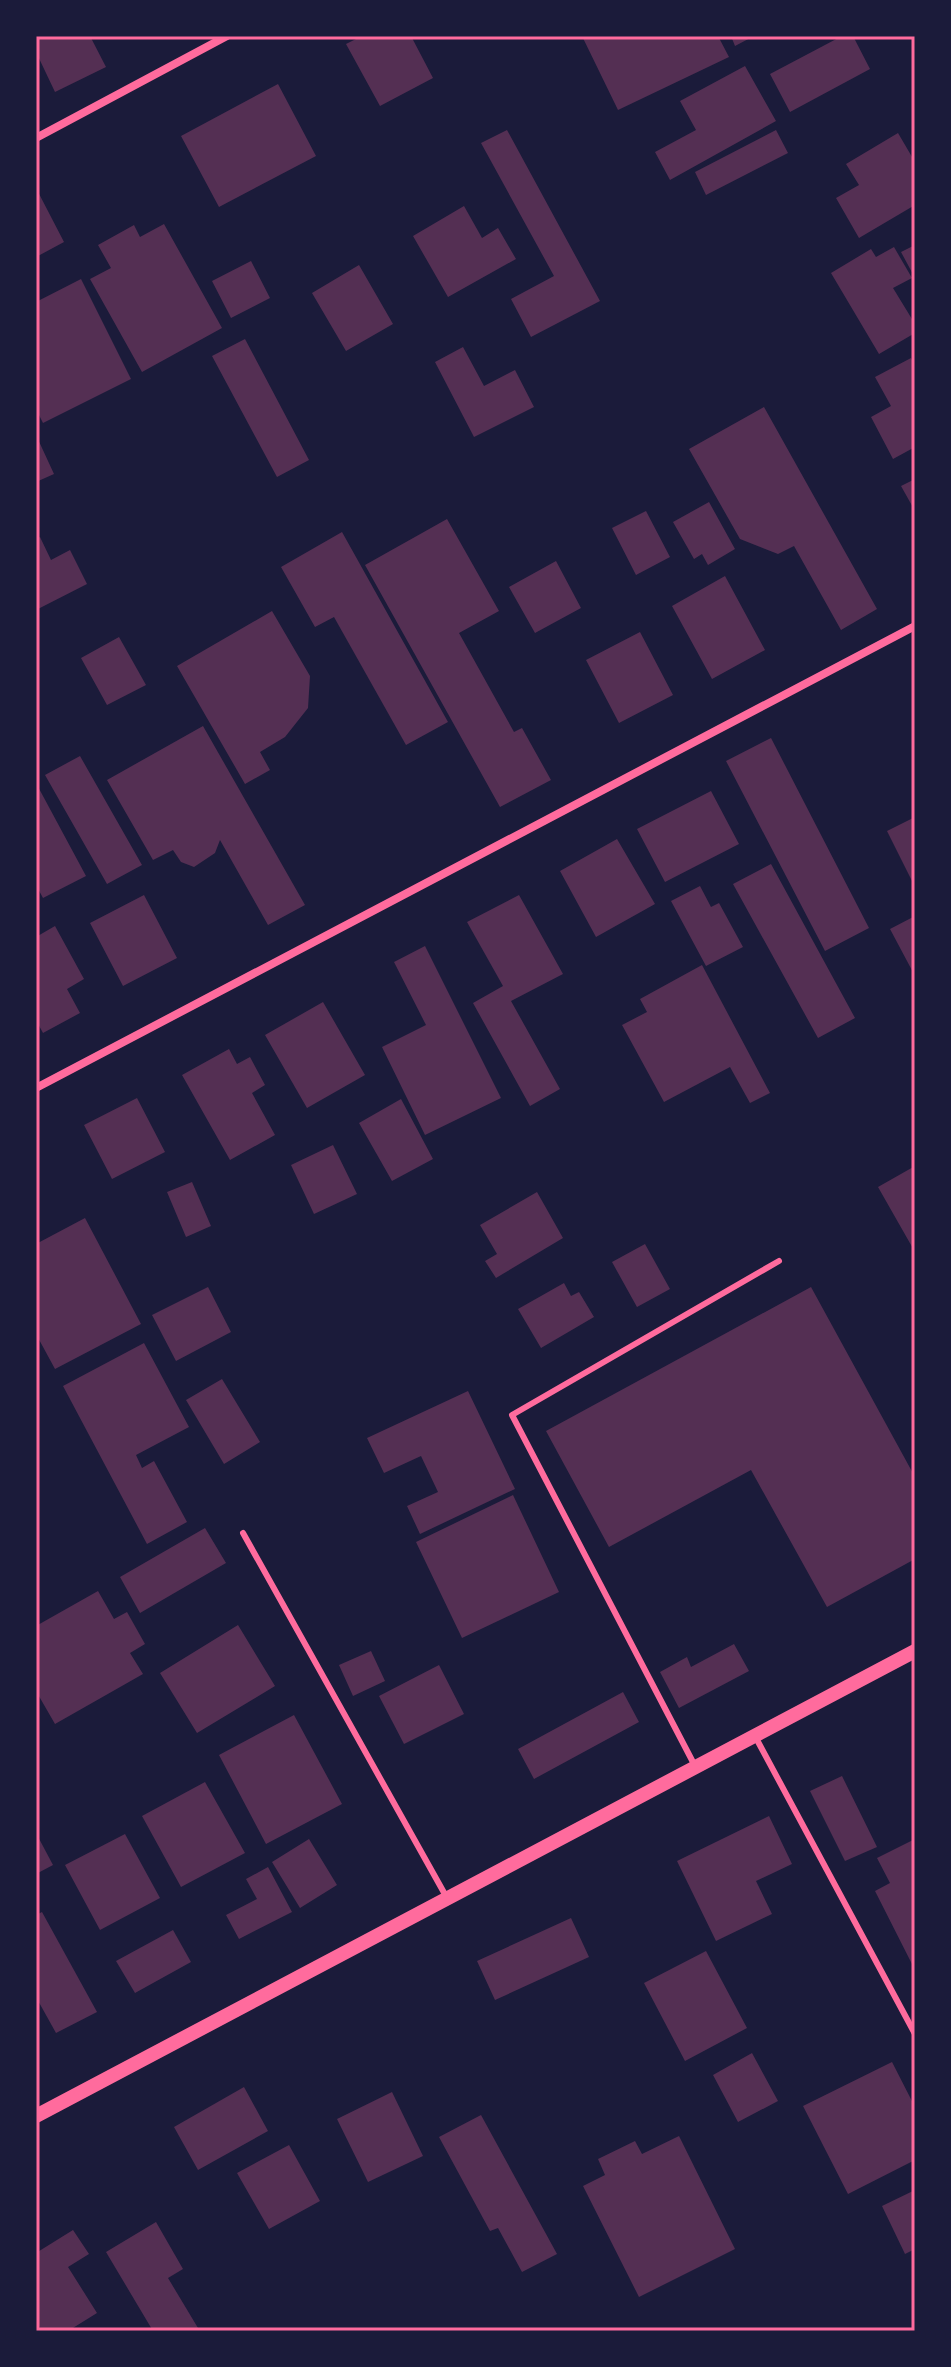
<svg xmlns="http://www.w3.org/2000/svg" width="951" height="2367" font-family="Rubik,sans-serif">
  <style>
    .building { fill: #542f53 }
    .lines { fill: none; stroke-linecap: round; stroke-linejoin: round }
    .service { stroke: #ff6b9d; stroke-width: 6 }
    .minor { stroke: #ff6b9d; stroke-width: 8 }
    .tertiary { stroke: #ff6b9d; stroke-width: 14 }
    .neatline { fill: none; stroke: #ff6b9d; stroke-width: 3 }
  </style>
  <rect width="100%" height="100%" fill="#1b1b3a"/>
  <path class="building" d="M36 36H90L106 67 55 92 36 52Z
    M362 36H411L433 78 380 106 346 44Z
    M582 36H718L729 57 618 110Z
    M731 36H754L735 46Z
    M842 36H853L870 69 790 112 770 74Z
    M745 66 776 121 670 180 655 152 696 130 680 101Z
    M278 84 316 156 219 207 181 136Z
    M507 130 600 301 531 337 511 299 554 276 481 143Z
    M776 130 788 153 706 195 695 172Z
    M898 133 915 162V205L859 238 836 198 859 185 846 164Z
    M36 188 64 242 38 256 36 252Z
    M464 206 482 238 498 228 516 259 448 297 413 236Z
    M164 224 222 328 142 372 90 279 111 268 98 245 134 225 140 237Z
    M915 245V278L901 252Z
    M894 247 912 278 893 288 915 324V333L879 354 831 273 871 249 876 257Z
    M251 261 270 298 231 318 212 281Z
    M359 265 393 324 346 351 312 293Z
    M81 279 131 379 43 423 36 409V302Z
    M245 339 309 460 277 477 212 356Z
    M463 347 484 386 515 370 534 407 474 437 435 362Z
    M911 358 915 366V447L893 459 871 417 891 406 875 377Z
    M764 407 877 609 841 630 794 546 778 554 740 539 689 449Z
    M36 435 54 474 36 482Z
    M915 479V511L901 486Z
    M709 502 735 549 708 565 702 554 694 559 673 522Z
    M646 511 670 557 636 575 612 528Z
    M447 519 499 611 459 633 514 732 522 728 551 780 500 807 365 565Z
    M342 532 448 722 406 745 334 617 315 627 281 567Z
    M40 537 51 560 70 550 87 584 36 610V539Z
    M556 561 581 608 535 633 509 587Z
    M725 576 765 650 712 679 672 606Z
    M272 611 310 676 308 708 285 737 260 752 270 770 245 784 177 666Z
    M640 632 673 695 619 723 586 660Z
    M119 637 146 685 107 705 81 658Z
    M203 726 305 905 268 925 220 840 215 853 194 867 181 862 173 850 153 860 107 780Z
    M771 738 869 928 825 951 726 761Z
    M80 756 142 865 107 884 45 775Z
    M36 783 86 876 43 898 36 885Z
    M711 791 739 844 665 882 637 829Z
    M915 817V887L887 831Z
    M617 839 655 904 596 937 560 871Z
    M771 864 855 1018 818 1038 733 884Z
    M700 886 711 907 719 903 743 947 706 966 671 901Z
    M144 895 177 958 123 986 90 923Z
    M519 895 563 974 511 1001 560 1089 530 1106 473 1003 503 986 467 922Z
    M915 916V976L890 929Z
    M55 926 84 979 67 989 80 1013 43 1033 36 1020V937Z
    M425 946 501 1098 425 1135 382 1047 426 1025 394 962Z
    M702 965 770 1093 750 1103 730 1067 664 1102 622 1025 647 1012 640 999Z
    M323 1002 365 1075 307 1108 265 1035Z
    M229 1049 237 1064 250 1057 265 1085 252 1093 275 1135 230 1160 182 1075Z
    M137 1098 165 1152 112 1179 84 1125Z
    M401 1099 433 1159 392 1181 359 1123Z
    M333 1145 357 1194 314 1214 291 1165Z
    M915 1166V1252L878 1187Z
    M192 1182 211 1226 186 1237 167 1192Z
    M537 1192 563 1238 496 1278 485 1261 497 1254 480 1225Z
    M85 1218 141 1324 55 1369 36 1334V1244Z
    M645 1244 670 1289 637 1307 612 1262Z
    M564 1283 571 1296 579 1292 594 1317 541 1348 518 1309Z
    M208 1287 231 1332 176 1361 152 1315Z
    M811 1287 915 1477V1559L827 1607 751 1470 609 1547 546 1431Z
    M144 1343 189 1427 136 1455 142 1468 154 1461 187 1522 147 1544 63 1386Z
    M222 1379 260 1442 224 1464 186 1400Z
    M468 1391 515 1489 420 1534 407 1506 438 1492 421 1456 384 1473 367 1438Z
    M513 1495 559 1592 462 1638 416 1542Z
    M205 1528 226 1563 140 1613 120 1577Z
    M98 1591 114 1619 127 1612 145 1644 130 1653 143 1674 55 1724 36 1691V1626Z
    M238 1625 275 1686 197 1733 160 1673Z
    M734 1644 749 1671 679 1708 660 1672 687 1657 691 1667Z
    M371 1651 385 1681 353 1696 339 1665Z
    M439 1665 464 1714 404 1744 379 1696Z
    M623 1692 639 1722 534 1779 518 1749Z
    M294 1715 342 1804 266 1844 219 1755Z
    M842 1776 877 1847 845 1861 810 1791Z
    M205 1782 245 1853 181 1887 142 1816Z
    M769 1816 792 1864 756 1881 772 1914 716 1941 677 1861Z
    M36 1833 53 1865 36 1874Z
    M125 1834 160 1898 100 1930 65 1865Z
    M309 1839 337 1885 300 1908 272 1862Z
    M915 1839V1970L875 1891 890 1883 877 1858Z
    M268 1867 292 1912 239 1939 226 1915 257 1899 246 1879Z
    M42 1912 97 2012 56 2033 36 1997V1915Z
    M571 1918 589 1957 495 2000 477 1961Z
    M173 1930 191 1962 135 1993 116 1961Z
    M706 1951 747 2028 685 2061 644 1983Z
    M752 2053 778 2101 738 2122 713 2075Z
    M892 2062 915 2107V2160L848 2194 803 2106Z
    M244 2087 268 2131 198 2170 174 2127Z
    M392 2092 423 2156 368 2182 337 2119Z
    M481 2115 557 2254 522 2272 498 2228 490 2231 439 2137Z
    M679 2136 735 2249 639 2297 583 2186 605 2175 598 2159 635 2141 642 2154Z
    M289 2145 320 2201 269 2229 237 2173Z
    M915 2190V2249L905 2254 882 2206Z
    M156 2222 183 2269 168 2278 198 2328 192 2331H153L106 2252Z
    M73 2230 89 2254 68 2267 97 2313 68 2331H42L36 2321V2253Z"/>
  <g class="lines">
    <path class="service" d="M243 1533 447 1898
      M756 1738 915 2034
      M695 1766 512 1415 779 1261"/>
    <path class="minor" d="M36 138 227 36
      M36 1088 915 626"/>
    <path class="tertiary" d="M36 2116 915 1651"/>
  </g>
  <rect width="951" height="2367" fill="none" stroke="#1b1b3a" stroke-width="76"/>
  <rect x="38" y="38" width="875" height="2291" class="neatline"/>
</svg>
